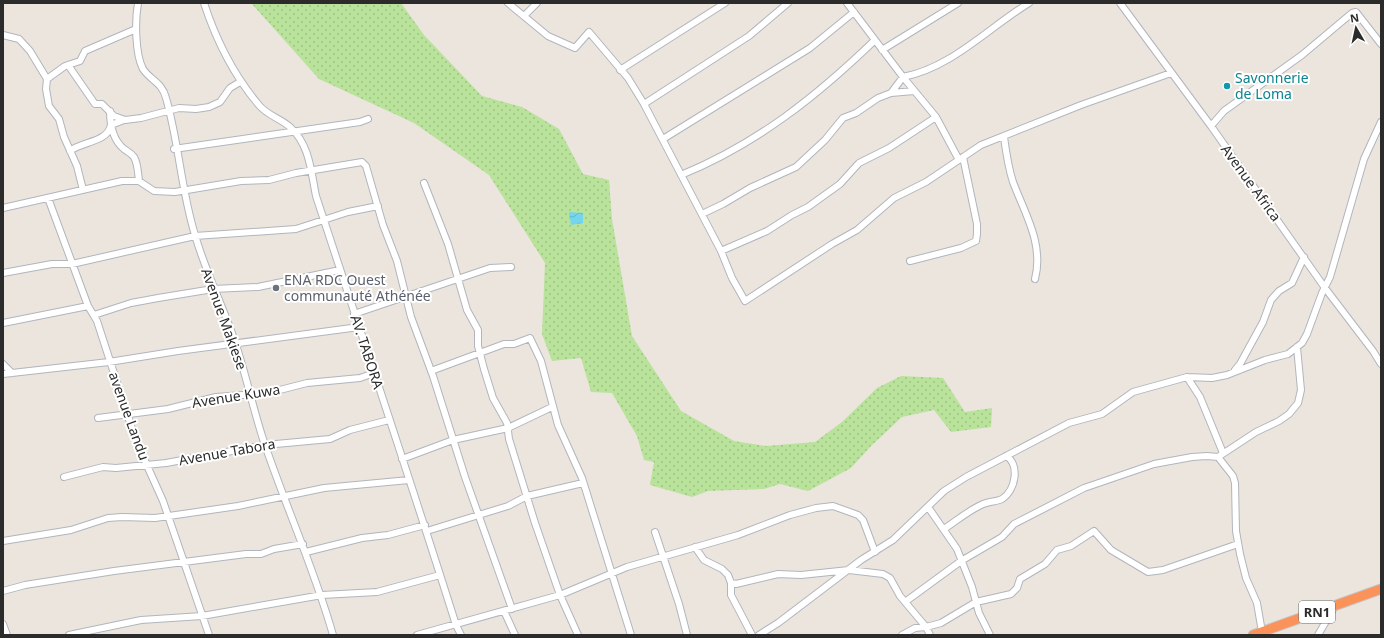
<svg xmlns="http://www.w3.org/2000/svg" width="1384" height="638" font-family="'Noto Sans',sans-serif">
  <style>
    .grass { fill: url(#grass-dots) }
    .water { fill: url(#water-waves) }
    .lines { fill: none; stroke-linecap: round; stroke-linejoin: round }
    .minor-casing { stroke: #b1b5be; stroke-width: 8 }
    .highway-casing { stroke: #c4c4c4; stroke-width: 11 }
    .minor { stroke: #fff; stroke-width: 6 }
    .highway { stroke: #fb925a; stroke-width: 9 }
    .culture-dot { fill: #0f9aa8; stroke: #fff; stroke-width: 1.5 }
    .worship-dot { fill: #6b7280; stroke: #fff; stroke-width: 1.5 }
    .labels { text-anchor: middle; stroke-width: 4; stroke-linejoin: round; paint-order: stroke }
    .shield { fill: #fff; stroke: #6b6b6b; stroke-width: 1 }
    .shield-label { font-size: 13px; font-weight: bold; fill: #2b2b2b }
    .culture-label { font-size: 14px; fill: #0d838f; stroke: #fff; text-anchor: start }
    .street-label { font-size: 14px; fill: #2b2b2b; stroke: #fff }
    .worship-label { font-size: 14px; fill: #5b616d; stroke: #fff; text-anchor: start }
  </style>
  <defs>
    <pattern id="grass-dots" width="8" height="8" patternUnits="userSpaceOnUse"><rect width="8" height="8" fill="#b9e29b"/><path d="M2 2h.1M6 6h.1" fill="none" stroke="#9fc286" stroke-width="1.8" stroke-linecap="round"/></pattern>
    <pattern id="water-waves" width="16" height="10" patternUnits="userSpaceOnUse"><rect width="16" height="10" fill="#73d6ec"/><path d="M0 5q4-4 8 0t8 0" fill="none" stroke="#64b8cb"/></pattern>
  </defs>
  <rect width="100%" height="100%" fill="#ece5dd"/>
  <path class="grass" d="M251 3H401L424 35 482 96 522 107 559 129 583 174 609 180 612 219 632 336 681 411 734 441 766 446 815 442 842 422 877 388 901 376 943 378 965 412 992 408 991 427 951 432 934 410 902 417 871 446 851 468 808 491 780 484 764 489 708 491 692 497 650 485 654 462 644 460 637 436 612 393 591 392 581 358 552 361 542 334 545 263 489 175 414 123 319 79Z"/>
  <path class="water" d="M569 212 583 213V223L571 225Z"/>
  <g class="lines">
    <defs>
      <path id="minor" d="M138 3C135 20 135 54 143 69 150 80 162 82 166 98 179 143 181 190 195 235 205 270 221 302 233 336 245 370 252 405 263 439 285 505 314 568 333 635
        M204 3C216 40 233 74 258 104 266 115 280 118 290 127 310 145 311 172 316 196 363 339 411 482 456 625L461 635
        M508 3 548 36 575 48 589 32 628 78 644 104 721 251 732 278 745 301 832 244 857 230 894 198 926 182 981 145 1081 105 1171 73
        M847 3 903 77 936 117 959 160
        M1120 3 1211 126 1325 288 1373 351 1381 364
        M524 16 537 3
        M3 35 19 39 30 51 47 79 46 89 49 106 59 119 64 137 77 166 83 190
        M882 50 958 3
        M68 65 95 104H102L114 116 125 120 141 118 179 108 196 109 209 107 220 102 230 88 240 82
        M620 70 725 3
        M47 79 65 66 80 61 85 51 136 29
        M891 93 914 91
        M644 104 749 36 788 3
        M110 111C110 124 113 140 124 149 128 152 131 153 134 157 138 164 138 173 139 181
        M1211 126 1224 111 1302 55 1352 13 1356 12 1381 44
        M1004 137C1006 152 1008 167 1013 182 1025 214 1044 244 1035 279
        M663 139 810 48 854 12
        M174 149 360 122 368 119
        M70 151C82 141 107 143 111 125L124 120
        M681 175C757 144 817 96 875 40
        M424 183 448 244 467 310 478 330V346L484 369 493 398 507 423 509 439 535 523 560 595 578 635
        M48 198 88 306 97 321 136 441 163 501 209 635
        M3 208 122 181H139L154 191 175 192 241 181 269 180 296 173 362 162 366 166 383 225 397 261 411 317 433 376 465 477 512 609
        M702 214 723 204 750 188 796 167 825 140 843 118 856 113 878 98 891 93 903 77C951 68 988 28 1029 3
        M721 251 767 231 792 215 808 207 840 184 859 163 889 148 936 117
        M910 261 961 248 976 241 977 234V224L963 157
        M3 273 52 264H72L195 236 296 229 348 212 378 206
        M354 314 490 268 511 267
        M94 315 131 303 158 298 213 289 258 287 340 270
        M3 323 88 306
        M3 364 12 373
        M1235 370 1240 364 1263 322 1271 300 1279 291 1292 283 1304 257
        M431 371 504 344H514L530 338 541 361 558 425 582 478 631 635
        M3 374 109 362 178 351 359 327
        M1187 377 1200 397 1223 453
        M98 418 168 409 216 397 268 393 307 383 360 378 374 373
        M1218 457 1256 432 1279 421 1289 414 1298 403 1301 390 1297 347
        M402 459 453 440 508 428 552 407
        M64 477 103 467 116 468 166 463 265 445 330 439 350 430 389 420
        M928 507 957 549 972 587 979 613 990 635
        M944 529C956 521 968 511 981 505 988 501 996 502 1002 499 1016 490 1020 464 1006 456
        M427 531 508 506 527 496 583 483
        M655 532 679 604 687 635
        M3 541 71 530 108 518 122 517 155 518 238 506 324 488 409 480
        M695 547 704 560 722 569 728 575 731 583V595L752 635
        M306 552 362 538 388 535 425 525
        M731 583 736 584 778 574 801 575 849 570 883 574 890 578 900 596 926 627 930 635
        M3 591 25 585 114 571 246 554H261L274 549 303 544
        M905 602 961 561 1002 537 1014 524 1084 488 1154 464 1192 457 1207 456 1218 457 1233 476 1235 483 1236 531 1240 554 1246 578 1257 603 1262 632
        M504 611 515 635
        M3 624 7 635
        M69 635 141 620 202 616 322 595 377 592 440 575
        M417 635 560 595 627 567 738 535 790 515 816 508 833 506 858 515 863 520 875 552
        M759 635 778 623 861 560 893 540 944 491 966 477 1069 423 1102 414 1133 392 1187 377 1212 378 1227 375 1265 360 1288 354 1302 343 1307 334 1322 293 1330 277 1364 159 1381 122
        M902 635 915 628 926 627 941 623 976 602 1011 594 1017 588 1020 579 1045 564 1057 550 1071 546 1094 531 1111 550 1148 572 1163 570 1238 544
        M1318 635 1335 606"/>
      <path id="highway" d="M1253 635 1381 589"/>
    </defs>
    <use href="#minor" class="minor-casing"/>
    <use href="#highway" class="highway-casing"/>
    <use href="#minor" class="minor"/>
    <use href="#highway" class="highway"/>
  </g>
  <circle class="culture-dot" cx="1227" cy="86" r="4"/>
  <circle class="worship-dot" cx="276" cy="288" r="4"/>
  <g class="labels">
    <rect class="shield" x="1299" y="601" width="36" height="22" rx="3"/>
    <g class="shield-label">
      <text x="1317" y="617">RN1</text>
    </g>
    <g class="culture-label">
      <text x="1235" y="83">Savonnerie<tspan x="1235" dy="16">de Loma</tspan></text>
    </g>
    <g class="street-label">
      <text transform="translate(1251 183) rotate(54)" y="5">Avenue Africa</text>
      <text transform="translate(224 319) rotate(70)" y="5">Avenue Makiese</text>
      <text transform="translate(367 352) rotate(72)" y="5">AV. TABORA</text>
      <text transform="translate(236 396) rotate(-9)" y="5">Avenue Kuwa</text>
      <text transform="translate(129 416) rotate(70)" y="5">avenue Landu</text>
      <text transform="translate(227 452) rotate(-10)" y="5">Avenue Tabora</text>
    </g>
    <g class="worship-label">
      <text x="284" y="285">ENA RDC Ouest<tspan x="284" dy="16">communauté Athénée</tspan></text>
    </g>
  </g>
  <rect width="1384" height="638" fill="none" stroke="#2b2b2b" stroke-width="8"/>
  <g transform="translate(1356 28) rotate(351)" stroke="#ffffff" stroke-width="3" paint-order="stroke">
  <path d="M0-3L7 15L0 10L-7 15Z" fill="#2b2b2b"/>
  <text y="-6" font-size="11" font-weight="bold" text-anchor="middle" fill="#2b2b2b">N</text>
  </g>
</svg>
